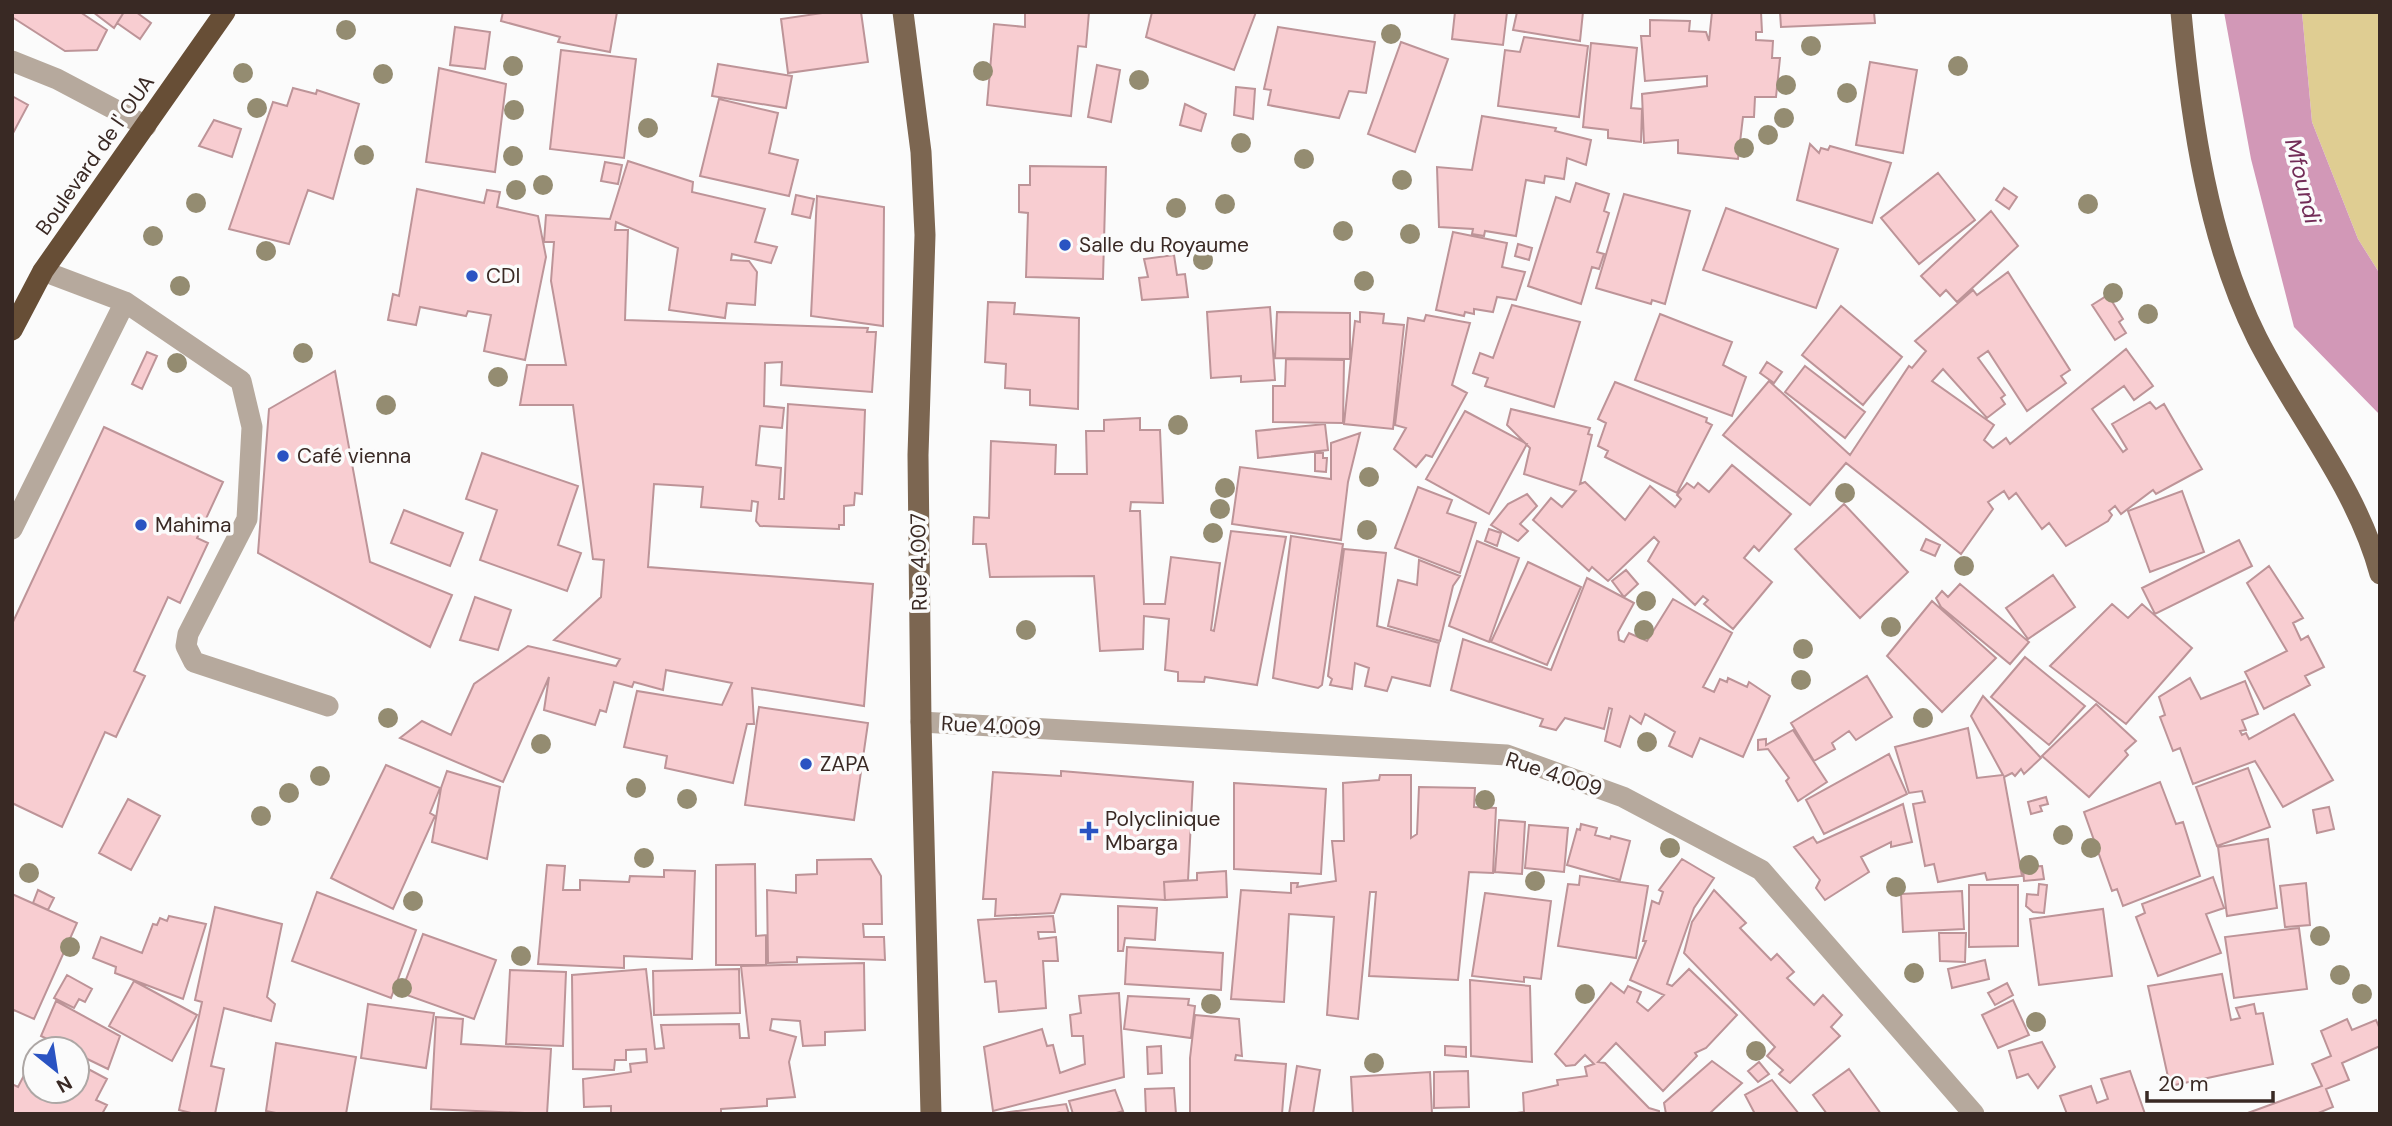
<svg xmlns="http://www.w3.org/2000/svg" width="2392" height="1126" font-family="'DM Sans',sans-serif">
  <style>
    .green { fill: #dfcd92 }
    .water { fill: #d298b7 }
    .building { fill: #f8cdd1; stroke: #bd9498; stroke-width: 2 }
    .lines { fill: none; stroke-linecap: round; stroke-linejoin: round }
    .minor { stroke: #b6a99d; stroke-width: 21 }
    .major { stroke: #7c6651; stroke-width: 21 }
    .highway { stroke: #674e36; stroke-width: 21 }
    .tree { fill: #948c71 }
    .poi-dot { fill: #2a53c2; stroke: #fbfbfb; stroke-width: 2.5 }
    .labels { text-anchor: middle; stroke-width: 7; stroke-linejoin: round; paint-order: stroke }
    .street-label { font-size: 21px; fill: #392924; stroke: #fbfbfb }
    .poi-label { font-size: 21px; fill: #392924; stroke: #fbfbfb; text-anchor: start }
    .water-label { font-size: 23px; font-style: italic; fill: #722c57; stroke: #fbfbfb }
  </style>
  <rect width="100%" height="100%" fill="#fbfbfb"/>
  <path class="green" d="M2302 12H2380V274L2358 239 2312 122Z"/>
  <path class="water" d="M2224 12H2302L2312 122 2358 239 2380 274V415L2294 327 2251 159Z"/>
  <path class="building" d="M12 12H80L107 30 97 50 65 51 12 17Z
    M93 12H124L114 28Z
    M124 12H136L151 23 140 39 117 23Z
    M503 12H617L610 52 558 42 560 37 501 21Z
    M829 12H861L868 62 788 73 781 19Z
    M1025 12H1089L1086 47 1078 46 1071 116 987 105 994 24 1025 27Z
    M1152 12H1256L1234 70 1146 37Z
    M1455 12H1507L1503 45 1452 39Z
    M1517 12H1583L1580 41 1513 30Z
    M1712 12H1761L1762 32H1756V40L1773 41 1772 58H1780L1776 97H1755L1754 117H1743L1738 159 1678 153V140L1644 143 1642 94 1707 86V76L1645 81 1641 36H1650V20L1690 21 1689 31 1706 32 1709 41Z
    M1780 12H1874L1875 23 1781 27Z
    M455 27 490 32 485 69 450 65Z
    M1278 27 1375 42 1366 93 1349 91 1339 118 1268 105 1271 90 1264 89Z
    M1524 37 1588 46 1579 117 1498 106 1505 50 1520 52Z
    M1401 42 1448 59 1415 152 1368 134Z
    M1591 43 1637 48 1631 108 1642 109 1641 142 1608 138V130L1583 127Z
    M561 50 636 59 624 158 550 149Z
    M1870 62 1917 70 1903 153 1856 145Z
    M718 64 792 76 786 108 712 96Z
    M1097 65 1120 70 1111 122 1088 117Z
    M439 68 506 84 495 172 426 162Z
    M1236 87 1255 89 1253 119 1234 115Z
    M293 88 316 94 317 90 359 104 333 199 308 190 289 244 229 229 273 102 287 106Z
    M12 96 28 105 12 135Z
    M719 99 778 113 769 153 798 160 789 196 700 176Z
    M1185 104 1206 114 1201 131 1180 125Z
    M1482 116 1556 128 1555 131 1591 140 1586 165 1567 158 1564 179 1545 176 1544 183 1526 180 1516 236 1485 231 1484 236 1472 234 1473 229 1439 227 1437 167 1472 170Z
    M214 120 241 129 232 157 199 146Z
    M1810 144 1819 153 1821 148 1828 150 1830 146 1891 163 1872 223 1797 200Z
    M628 161 693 182 692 192 765 209 755 242 777 247 771 263 732 254 731 260 749 261 757 272 755 305 727 303 725 318 669 310 678 248 616 222 615 230H628L625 320 868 328 867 332H876L872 392 781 385 782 362 765 363 764 406 784 408 782 428 760 426 756 465 781 468 779 499H784L788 404 865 410 862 494 855 493 854 505 844 506V525H839V529L760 526 756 521 758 502 752 501 751 511 701 507 703 487 654 484 648 567 873 584 864 706 752 688 754 724H747L733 783 665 768 667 756 624 747 637 691 722 705 732 683 666 670 663 690 634 682 632 687 614 682 606 712 600 710 595 725 544 710 549 677 503 782 400 738 422 721 451 735 474 684 528 646 616 666 620 659 554 640 601 597 604 560 593 559 573 405H520L527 365H566L551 281 554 242H544L546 215 610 219Z
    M605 162 622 165 618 184 601 181Z
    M1030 166 1106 167 1103 279 1026 277 1028 213 1019 212V185H1030Z
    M1938 173 1975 220 1919 264 1881 218Z
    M1576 183 1609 194 1604 211 1609 213 1597 252 1604 254 1599 269 1592 267 1581 304 1528 286 1556 197 1570 202Z
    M2004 188 2017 197 2009 209 1996 200Z
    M417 189 484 203 487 190 500 192 497 207 538 216 546 257 525 360 484 351 491 315 468 311 466 316 420 307 416 325 388 320 393 294 399 296Z
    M1624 194 1690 211 1665 304 1652 300 1651 304 1596 288Z
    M796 195 814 199 810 218 792 214Z
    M817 196 884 207 883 326 811 316Z
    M1726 208 1838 249 1816 308 1703 270Z
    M1991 211 2018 246 1957 302 1946 290 1940 296 1921 276Z
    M1453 232 1507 243 1502 267 1525 272 1516 300 1497 297 1493 312 1474 309V314L1465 312 1464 316 1436 310Z
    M1518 244 1532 248 1529 260 1515 256Z
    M1174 255 1177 275 1185 274 1188 297 1142 300 1139 278 1148 277 1144 259Z
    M2008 272 2070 370 2061 376 2066 383 2027 411 1988 351 1978 358 2005 395 2001 398 2005 404 1987 418 1943 369 1932 381 1994 425 1984 440 1993 448 2006 438 2010 444 2126 349 2153 386 2134 400 2124 386 2092 409 2123 452 2127 449 2112 424 2150 402 2156 409 2164 404 2202 469 2156 494 2153 490 2121 514 2115 506 2109 511 2112 515 2108 521 2066 546 2049 523 2042 529 2016 493 2009 499 2004 491 1988 502 1993 509 1961 554 1846 463 1810 505 1723 435 1769 381 1850 455 1909 366 1912 368 1926 351 1915 341 1973 290 1977 295Z
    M2108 295 2123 319 2119 322 2126 333 2115 340 2092 305Z
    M988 302 1015 303 1014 314 1079 318 1078 409 1030 405V390L1005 388 1006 364 985 362Z
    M1512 305 1580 322 1554 407 1485 386 1488 378 1473 373 1480 353 1493 358Z
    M1841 306 1902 357 1863 405 1802 355Z
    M1270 307 1275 380 1241 382V376L1211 378 1207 312Z
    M1277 312 1350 313V359L1275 358Z
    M1360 312 1384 314 1383 323 1404 325 1393 429 1344 424 1355 321 1360 322Z
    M1660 314 1732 342 1723 365 1746 377 1732 416 1635 380Z
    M1426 315 1470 323 1452 385 1467 393 1432 457 1426 455 1416 467 1394 449 1406 428 1395 425 1408 318 1424 321Z
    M147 352 157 356 142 389 132 384Z
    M1286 359 1344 360 1343 423 1273 422V386H1285Z
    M1767 362 1782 372 1774 383 1760 373Z
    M1805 366 1865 412 1845 438 1785 392Z
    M335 371 370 562 452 595 430 647 258 553 269 409Z
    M1615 382 1707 418 1706 422 1712 425 1677 493 1605 457 1608 451 1598 446 1606 423 1598 419Z
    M1511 409 1590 428 1588 434 1592 435 1580 484 1585 482 1625 520 1650 486 1675 507 1681 499 1677 495 1687 483 1694 488 1698 483 1709 492 1732 465 1791 514 1759 551 1754 546 1744 558 1772 582 1733 629 1704 604 1708 600 1703 596 1695 605 1648 561 1659 542 1654 537 1608 581 1592 567 1589 571 1533 520 1551 498 1562 507 1576 491 1524 474 1530 448 1507 425Z
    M1465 411 1527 444 1489 514 1426 479Z
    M1140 418V430H1160L1163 503 1131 502 1130 511H1140L1144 604H1165L1171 557 1220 563 1211 630 1214 631 1231 531 1286 537 1257 685 1205 677 1204 682 1178 681V672L1165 670 1169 619 1144 616 1143 649 1100 651 1094 576 990 577 986 544H973L974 517 989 518 991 441 1056 445 1055 474H1087L1086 431H1104V420Z
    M1325 424 1328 450 1258 458 1256 431Z
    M104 427 223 482 197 538 208 543 180 603 168 597 134 671 145 676 116 737 105 732 62 827 12 803V624Z
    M1360 433 1348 482 1341 540 1232 524 1240 467 1331 479V443Z
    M482 453 578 486 558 545 581 553 567 591 480 560 497 510 466 499Z
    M1315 453H1323V458H1327L1326 472 1315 471Z
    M1418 487 1452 500 1447 513 1476 523 1460 573 1395 548Z
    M2182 491 2204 552 2150 572 2128 511Z
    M1527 494 1537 506 1520 524 1528 531 1518 541 1491 525 1508 504Z
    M1844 504 1908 572 1860 618 1795 549Z
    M404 510 463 533 450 566 391 543Z
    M1489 529 1501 533 1497 546 1485 541Z
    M1291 536 1343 544 1322 685 1318 688 1273 678Z
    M1926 539 1940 545 1935 556 1921 550Z
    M2239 540 2252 566 2155 614 2142 588Z
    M1477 541 1519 558 1489 642 1449 626Z
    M1344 549 1386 553 1377 626 1439 643 1430 686 1392 677 1387 691 1365 686 1369 668 1355 663 1352 689 1330 685 1332 679 1328 676Z
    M1419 560 1460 576 1453 586 1440 641 1388 626 1398 580 1417 585Z
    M1528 562 1581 587 1547 665 1491 642Z
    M2269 566 2303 618 2293 623 2301 640 2308 636 2324 667 2305 676 2310 685 2264 709 2245 672 2287 651 2247 583Z
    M1626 570 1638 584 1624 597 1612 581Z
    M2053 575 2075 607 2028 639 2006 608Z
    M1587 578 1634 603 1618 632 1619 640 1624 642 1629 633 1647 641 1673 599 1732 633 1703 687 1714 692 1720 679 1727 682 1728 678 1747 687 1749 682 1770 696 1743 757 1700 738 1692 757 1669 746 1675 732 1645 714 1641 724 1630 716 1620 747 1605 741 1612 709 1609 708 1604 729 1565 718 1556 730 1540 726 1543 719 1451 690 1463 639 1551 670Z
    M1960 584 2029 642 2010 664 1941 607 1936 598 1942 591 1948 597Z
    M475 597 511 610 498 650 460 640Z
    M1932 601 1996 658 1942 712 1887 656Z
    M2112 604 2128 618 2142 604 2192 648 2126 724 2050 666Z
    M2025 657 2085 706 2049 745 1991 697Z
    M1867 676 1892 717 1856 740 1849 731 1832 743 1835 749 1814 761 1791 723Z
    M2190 678 2201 699 2245 681 2258 714 2242 720 2246 730 2240 731 2242 735 2246 733 2249 739 2294 714 2333 780 2283 807 2255 761 2193 784 2180 748 2173 751 2160 717 2165 715 2159 697Z
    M1983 696 2041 758 2024 774 2021 769 2015 776 2012 773 2004 777 2022 876 1987 880 1985 873 1938 882 1934 864 1925 866 1913 804 1925 802 1922 791 1909 793 1895 747 1968 728 1977 778 2003 775 1971 716Z
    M2096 704 2136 741 2125 751 2128 755 2089 797 2042 756Z
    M759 707 868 723 854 820 745 805Z
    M1793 730 1827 782 1798 801 1786 781 1789 778 1768 749 1758 750V740L1766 739V745Z
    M1889 754 1907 794 1824 834 1806 800Z
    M386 765 440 788 430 813 435 816 393 909 331 878Z
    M2248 768 2270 827 2217 846 2196 787Z
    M447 771 500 787 487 859 432 842 441 788Z
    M1061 771 1193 782 1188 880 1164 882 1165 900 1061 894 1054 913 995 916 996 899H983L993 772 1061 776Z
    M1380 775H1411V838L1417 834 1419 787 1475 788 1474 807 1496 808 1493 873 1469 872 1458 980 1369 976 1376 892H1370L1358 1019 1327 1015 1334 917 1289 914 1284 1002 1231 999 1241 890 1291 893V883H1298L1297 887 1336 881 1332 841H1344L1343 783 1379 780Z
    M2160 782 2176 824 2183 822 2200 876 2123 906 2117 889 2112 891 2084 812Z
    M1234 783 1326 789 1321 874 1234 869Z
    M2046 797 2048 804 2040 806 2042 811 2031 814 2028 802Z
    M128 799 160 816 131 870 99 853Z
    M1903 804 1912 842 1891 847V842L1861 857 1869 872 1825 900 1816 888 1820 880 1794 847 1813 837 1817 843Z
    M2329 807 2334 829 2317 833 2313 810Z
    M1499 820 1525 822 1522 874 1495 872Z
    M1581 824 1597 828 1595 835 1610 839 1611 836 1630 841 1620 880 1567 865 1577 829 1580 830Z
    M1529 825 1568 828 1564 872 1525 868Z
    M2268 839 2277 908 2227 916 2218 847Z
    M871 859 881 876 882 924H863L864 937H884L885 960 797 957V962L768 963 767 890 796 893V875L817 874V860Z
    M1682 859 1714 878 1694 908 1667 984 1672 986 1689 969 1737 1015 1706 1048 1695 1053 1697 1056 1663 1091 1616 1043 1598 1062 1605 1063 1649 1108 1659 1111V1114H1510L1524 1112 1523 1093 1558 1085 1557 1080 1587 1076 1585 1067 1594 1064 1585 1055 1575 1065 1566 1066 1555 1054 1611 983 1624 993 1628 986 1641 992 1637 1002 1648 1011 1664 995 1630 980 1646 941H1643L1652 901 1659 904 1663 892 1659 890Z
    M755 864 756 936 766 935V965H716V865Z
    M547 865 565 866 563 890H580V880L629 882 630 876 664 877V870L695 871 692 959 624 956V968L538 964Z
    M2042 866 2044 879 2024 881 2023 867Z
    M1226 871 1227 897 1165 900 1164 882 1197 880V873Z
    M1580 876 1648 886 1636 958 1558 946 1568 884 1579 885Z
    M2213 877 2224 908 2206 914 2221 953 2158 976 2136 917 2145 913 2142 904Z
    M2306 883 2310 925 2285 927 2280 886Z
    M2039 884 2047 885 2044 913 2033 912 2026 906 2027 894 2038 895Z
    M1969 885H2018V946L1969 947Z
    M38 890 54 898 48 910 33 903Z
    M1714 890 1746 923 1740 928 1771 960 1777 954 1794 972 1787 978 1814 1005 1823 995 1842 1015 1831 1027 1840 1036 1790 1083 1779 1074 1783 1070 1767 1056 1775 1047 1684 953 1692 922Z
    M1962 891 1964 929 1903 932 1901 894Z
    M317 892 416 930 391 998 292 961Z
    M1485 893 1551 901 1541 979 1524 977V982L1472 976Z
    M12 894 77 923 34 1019 14 1010 12 1014Z
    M1118 906 1157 908 1155 940 1125 938 1123 951H1118Z
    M215 907 282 924 267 997 275 1004 271 1021 224 1008 211 1066 224 1069 215 1114H195L179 1110 202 1002 195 1000Z
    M2103 909 2112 976 2039 985 2030 919Z
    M169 916 206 924 183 999 115 973 116 967 93 958 101 937 142 953 153 924 157 925 160 918 167 921Z
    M1053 916 1055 932H1038L1039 939 1056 937 1058 961H1043L1046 1008 999 1012 996 981 985 982 978 920Z
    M2299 928 2307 989 2234 998 2225 937Z
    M1939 933H1966L1965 962 1940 961Z
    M423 934 496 960 474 1019 401 993Z
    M1127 947 1223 953 1221 990 1125 984Z
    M1985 960 1989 979 1952 988 1948 969Z
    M864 963 865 1030 825 1032V1045L803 1046 800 1021 772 1019 770 1030 796 1037 789 1062 795 1097 767 1099V1106L721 1109V1114H611V1106L584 1107 583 1079 631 1072 630 1064 647 1062 646 1049 626 1050V1060H615L614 1070 573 1069 572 975 646 969 655 1049 664 1048 661 1025 739 1024 740 1038H749L741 966Z
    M739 969 740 1013 654 1015 653 971Z
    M510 970 566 972 563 1046 506 1044Z
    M2222 974 2231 1020 2240 1018 2236 1008 2254 1004 2256 1014 2263 1013 2273 1064 2170 1086 2148 986Z
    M67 975 92 989 85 1002 79 999 74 1008 54 998Z
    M1470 980 1530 986 1532 1062 1471 1056Z
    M134 981 197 1015 172 1061 109 1026Z
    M2007 983 2013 995 1995 1005 1988 993Z
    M1119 993 1124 1077 993 1111 984 1047 1042 1029 1047 1046 1053 1045 1060 1073 1085 1064 1083 1036H1072L1070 1015 1081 1013 1079 996Z
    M1128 996 1189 999 1188 1005 1195 1006 1191 1038 1124 1029Z
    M2013 1000 2029 1035 1998 1048 1982 1015Z
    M56 1001 120 1036 108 1069 77 1054V1049H67L41 1036Z
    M368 1004 434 1013 426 1068 361 1058Z
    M1195 1015 1239 1019 1242 1056 1236 1055 1235 1060 1286 1064 1282 1114H1190V1058Z
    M436 1017 463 1019 461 1044 551 1049 547 1114 431 1109Z
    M2347 1019 2352 1030 2376 1020 2380 1029V1046L2342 1063 2349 1080 2326 1089 2333 1107 2316 1114H2245L2322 1086 2312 1064 2331 1056 2321 1031Z
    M2042 1042 2055 1067 2038 1088 2028 1074 2017 1078 2009 1051Z
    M276 1043 356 1057 346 1114H281L266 1111Z
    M1161 1046 1162 1073 1148 1074 1147 1047Z
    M1445 1046 1466 1047V1057L1445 1055Z
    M35 1054V1091H77V1063L107 1079 96 1100 107 1105 102 1114H12V1084L18 1087Z
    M1712 1061 1742 1083 1709 1114H1666L1664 1103Z
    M1759 1062 1769 1074 1758 1082 1748 1071Z
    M1297 1066 1320 1070 1313 1114H1289Z
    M1849 1069 1881 1114H1827L1813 1095Z
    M1468 1071 1469 1107 1434 1108V1072Z
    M2130 1071 2145 1114H2067L2060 1096 2091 1086 2097 1103 2108 1099 2101 1079Z
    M1430 1072 1432 1114H1353L1351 1077Z
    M1772 1080 1799 1114H1755L1745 1095Z
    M1174 1088 1176 1114H1146L1145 1089Z
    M1115 1090 1123 1111 1113 1114H1073L1069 1101Z
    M1066 1104 1069 1114H1002L1003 1113Z"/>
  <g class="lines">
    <path class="minor" d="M12 61 57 79 146 126
      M43 271 125 302 241 381 252 427 247 519 188 634 186 646 194 662 328 706
      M12 529 125 302
      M921 722 1507 755 1623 797 1761 870 1974 1114"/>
    <path class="major" d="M903 12 921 152 925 235 918 455 921 722 931 1114
      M2181 12C2191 121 2208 240 2257 338 2297 417 2357 488 2380 574"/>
    <path class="highway" d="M12 330 43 271 225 12"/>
  </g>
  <g class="tree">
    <circle cx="346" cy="30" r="10"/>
    <circle cx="1391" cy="34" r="10"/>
    <circle cx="1811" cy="46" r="10"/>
    <circle cx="513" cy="66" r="10"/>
    <circle cx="1958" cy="66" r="10"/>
    <circle cx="983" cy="71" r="10"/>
    <circle cx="243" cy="73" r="10"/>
    <circle cx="383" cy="74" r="10"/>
    <circle cx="1139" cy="80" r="10"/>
    <circle cx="1786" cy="85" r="10"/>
    <circle cx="1847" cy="93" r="10"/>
    <circle cx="257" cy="108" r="10"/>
    <circle cx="514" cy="110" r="10"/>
    <circle cx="1784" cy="118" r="10"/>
    <circle cx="648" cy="128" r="10"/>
    <circle cx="1768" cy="135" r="10"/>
    <circle cx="1241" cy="143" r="10"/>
    <circle cx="1744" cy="148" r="10"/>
    <circle cx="364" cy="155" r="10"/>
    <circle cx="513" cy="156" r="10"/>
    <circle cx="1304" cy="159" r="10"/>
    <circle cx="1402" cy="180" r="10"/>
    <circle cx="543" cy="185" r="10"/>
    <circle cx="516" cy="190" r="10"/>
    <circle cx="196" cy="203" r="10"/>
    <circle cx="1225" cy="204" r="10"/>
    <circle cx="2088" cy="204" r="10"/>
    <circle cx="1176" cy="208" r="10"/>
    <circle cx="1343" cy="231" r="10"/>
    <circle cx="1410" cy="234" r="10"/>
    <circle cx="153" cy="236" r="10"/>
    <circle cx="266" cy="251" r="10"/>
    <circle cx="1203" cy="260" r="10"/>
    <circle cx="1364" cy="281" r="10"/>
    <circle cx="180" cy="286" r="10"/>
    <circle cx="2113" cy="293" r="10"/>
    <circle cx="2148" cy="314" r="10"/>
    <circle cx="303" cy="353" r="10"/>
    <circle cx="177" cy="363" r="10"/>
    <circle cx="498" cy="377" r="10"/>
    <circle cx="386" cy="405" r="10"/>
    <circle cx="1178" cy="425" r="10"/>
    <circle cx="1369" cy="477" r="10"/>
    <circle cx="1225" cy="488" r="10"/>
    <circle cx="1845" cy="493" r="10"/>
    <circle cx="1220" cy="509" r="10"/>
    <circle cx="1367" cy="530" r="10"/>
    <circle cx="1213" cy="533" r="10"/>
    <circle cx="1964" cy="566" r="10"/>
    <circle cx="1646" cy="601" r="10"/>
    <circle cx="1891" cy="627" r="10"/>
    <circle cx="1026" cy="630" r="10"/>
    <circle cx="1644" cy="630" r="10"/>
    <circle cx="1803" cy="649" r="10"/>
    <circle cx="1801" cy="680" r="10"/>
    <circle cx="388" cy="718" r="10"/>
    <circle cx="1923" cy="718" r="10"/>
    <circle cx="1647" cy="742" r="10"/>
    <circle cx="541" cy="744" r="10"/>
    <circle cx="320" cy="776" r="10"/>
    <circle cx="636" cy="788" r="10"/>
    <circle cx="289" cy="793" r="10"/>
    <circle cx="687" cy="799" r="10"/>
    <circle cx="1485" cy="800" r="10"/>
    <circle cx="261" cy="816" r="10"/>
    <circle cx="2063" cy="835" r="10"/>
    <circle cx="1670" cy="848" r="10"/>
    <circle cx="2091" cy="848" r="10"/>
    <circle cx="644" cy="858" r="10"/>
    <circle cx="2029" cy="865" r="10"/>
    <circle cx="29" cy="873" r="10"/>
    <circle cx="1535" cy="881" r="10"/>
    <circle cx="1896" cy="887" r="10"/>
    <circle cx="413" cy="901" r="10"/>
    <circle cx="2320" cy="936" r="10"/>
    <circle cx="70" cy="947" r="10"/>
    <circle cx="521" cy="956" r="10"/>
    <circle cx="1914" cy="973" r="10"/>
    <circle cx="2340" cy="975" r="10"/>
    <circle cx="402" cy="988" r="10"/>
    <circle cx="1585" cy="994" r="10"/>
    <circle cx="2362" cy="994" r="10"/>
    <circle cx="1211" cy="1004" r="10"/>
    <circle cx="2036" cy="1022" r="10"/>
    <circle cx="1756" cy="1051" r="10"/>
    <circle cx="1374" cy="1063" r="10"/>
  </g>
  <g class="poi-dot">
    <circle cx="1065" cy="245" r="7"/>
    <circle cx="472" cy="276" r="7"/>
    <circle cx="283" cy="456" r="7"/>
    <circle cx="141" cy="525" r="7"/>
    <circle cx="806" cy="764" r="7"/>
    <path d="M1085.5 820.5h7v7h7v7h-7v7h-7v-7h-7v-7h7z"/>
  </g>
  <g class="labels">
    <g class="street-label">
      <text transform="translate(95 155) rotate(-55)" y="7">Boulevard de l' OUA</text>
      <text transform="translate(919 562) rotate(-91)" y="7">Rue 4.007</text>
      <text transform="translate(991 726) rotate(3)" y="7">Rue 4.009</text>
      <text transform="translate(1554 774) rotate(18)" y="7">Rue 4.009</text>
    </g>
    <g class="poi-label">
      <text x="1079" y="252">Salle du Royaume</text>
      <text x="486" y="283">CDI</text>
      <text x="297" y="463">Café vienna</text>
      <text x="155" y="532">Mahima</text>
      <text x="820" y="771">ZAPA</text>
      <text x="1105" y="826">Polyclinique<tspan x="1105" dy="24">Mbarga</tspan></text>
    </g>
    <g class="water-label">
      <text transform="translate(2303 181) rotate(76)" y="8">Mfoundi</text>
    </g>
  </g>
  <rect width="2392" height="1126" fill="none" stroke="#392924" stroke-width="28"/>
  <g transform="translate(56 1070) rotate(150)"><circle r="33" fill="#fbfbfb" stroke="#ada7a5" stroke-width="2"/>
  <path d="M0-5L12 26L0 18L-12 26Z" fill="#2a53c2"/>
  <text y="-10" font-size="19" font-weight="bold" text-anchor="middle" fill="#392924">N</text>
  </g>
  <path d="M2147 1091v10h126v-10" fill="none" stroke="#392924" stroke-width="3.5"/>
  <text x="2158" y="1091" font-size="21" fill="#392924" stroke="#fbfbfb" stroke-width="5" paint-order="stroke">20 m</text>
</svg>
